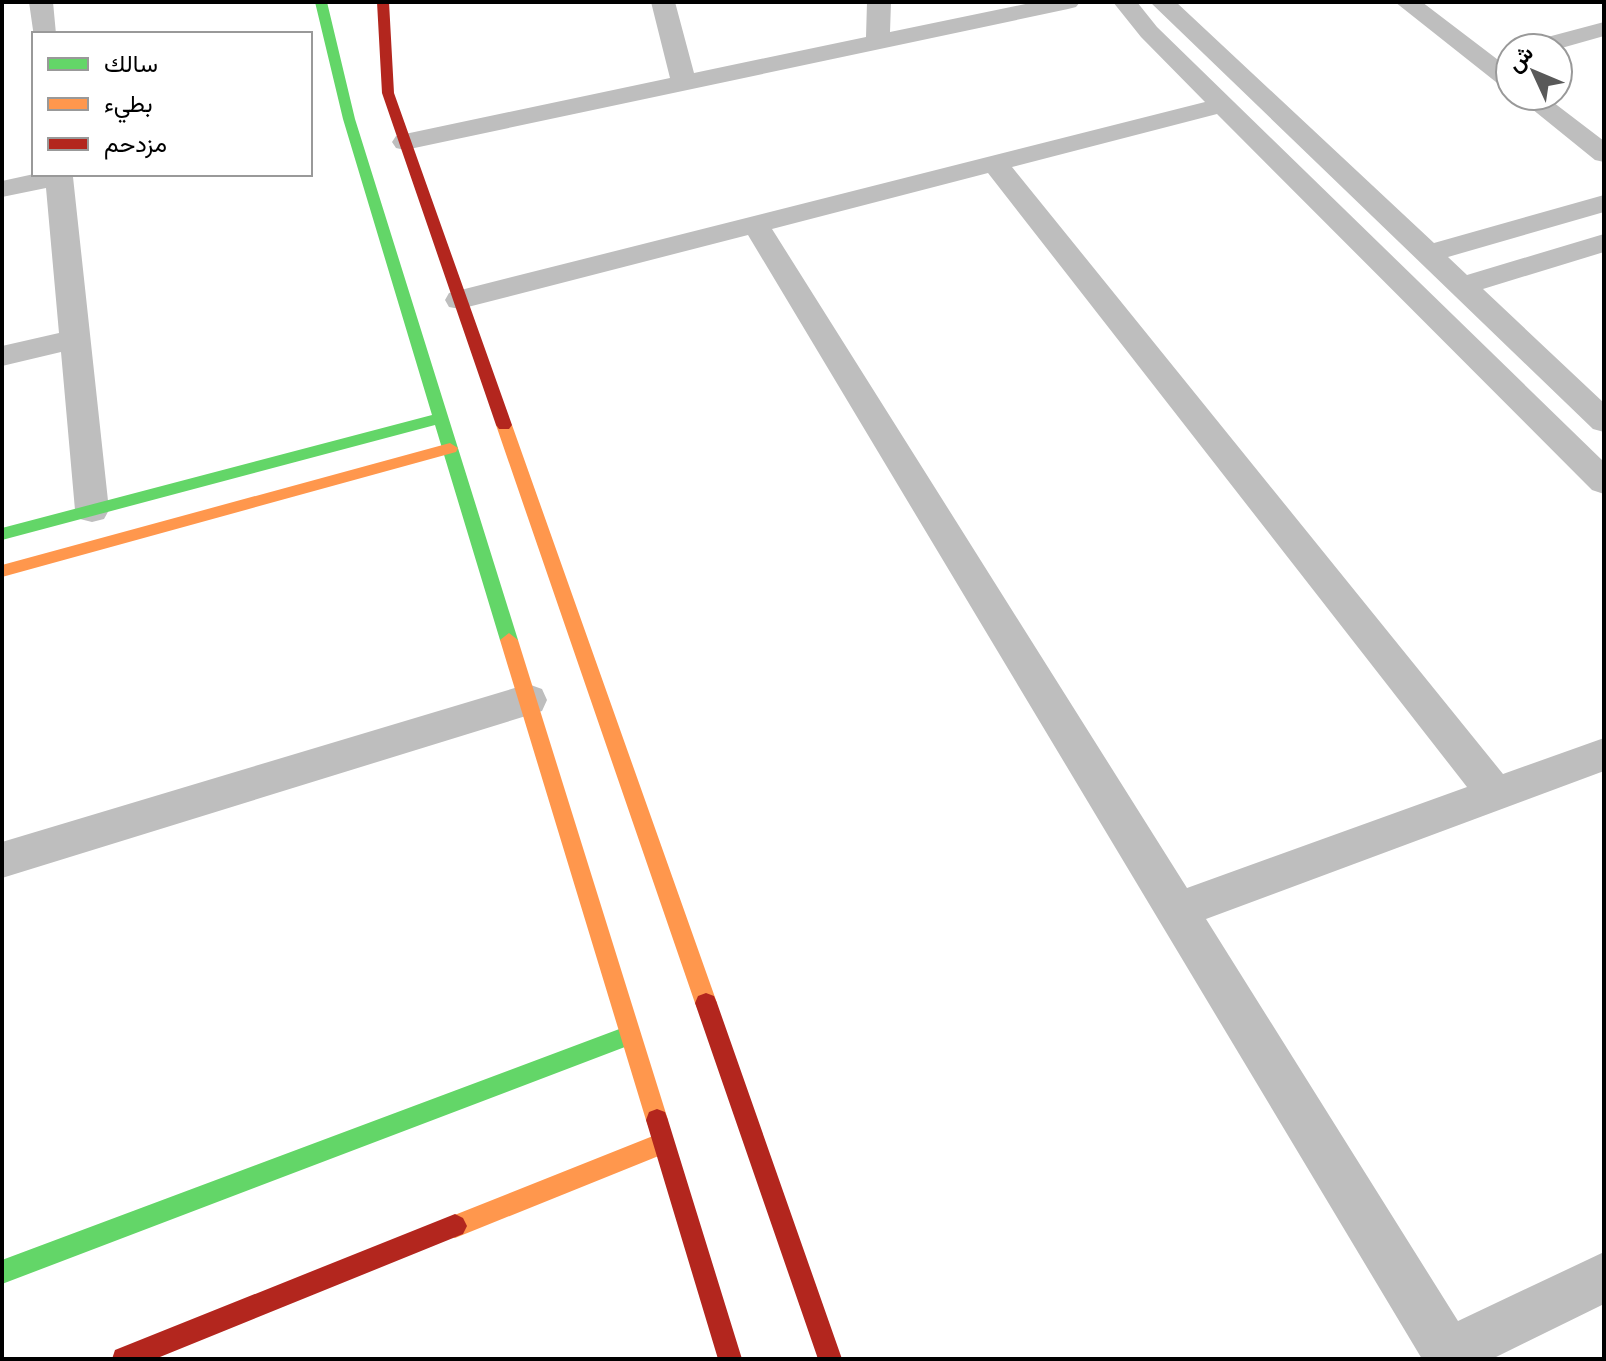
<svg xmlns="http://www.w3.org/2000/svg" width="1606" height="1361" font-family="'Public Sans',Vazirmatn,sans-serif">
  <style>
    .lines { fill: none; stroke-linecap: round; stroke-linejoin: round }
    .street { fill: #bebebe; fill-rule: evenodd }
    .fast { fill: #63d668; fill-rule: evenodd }
    .slow { fill: #ff974d; fill-rule: evenodd }
    .jam { fill: #b3261e; fill-rule: evenodd }
  </style>
  <rect width="100%" height="100%" fill="#fff"/>
  <g class="lines">
    <path class="street" d="M29 2H53L56 34H34V37Z
      M651 2H675L694 73 866 37 867 2H891L890 32 1035 2H1080L1076 7 1068 9 405 150 396 148 392 142 396 136 405 134 670 78Z
      M1113 2H1137L1157 27 1604 462V494L1592 490 1217 114 1012 167 1503 774 1604 738V771L1206 919 1458 1321 1604 1252V1304L1492 1359H1422L748 235 460 309 449 307 445 300 449 293 1205 102 1141 37ZM988 173 1467 787 1187 888 772 229Z
      M1150 2H1176L1434 243 1604 195V212L1448 257 1467 275 1604 234V252L1483 289 1604 403V432L1593 429Z
      M1395 2H1422L1510 69V89L1501 86Z
      M1604 22V36L1558 49 1522 48 1525 43Z
      M1516 96H1545L1604 141V162L1595 160Z
      M34 174H72L73 177 109 510 104 519 92 522 80 519 75 510 61 352 2 366V346L59 333 46 188 2 197V181Z
      M528 684 542 689 547 700 542 711 2 878V842Z"/>
    <path class="fast" d="M315 2H327L355 119 518 640 509 647 500 640 435 425 2 540V528L432 415 343 119Z
      M630 1025 638 1028 641 1035 638 1042 2 1284V1260Z"/>
    <path class="slow" d="M504 420 512 425 717 1003 714 1010 706 1013 698 1010 695 1003 496 425Z
      M450 443 458 448 456 452 2 577V565Z
      M509 633 518 640 668 1120 665 1128 657 1131 649 1128 646 1120 500 640Z
      M663 1132 671 1135 674 1143 671 1151 455 1238 447 1234 443 1226 447 1218Z"/>
    <path class="jam" d="M377 2H389L394 93 512 425 509 429H499L496 425 382 93Z
      M706 993 714 996 717 1003 842 1359H818L695 1003 698 996Z
      M657 1109 665 1112 668 1120 742 1359H718L646 1120 649 1112Z
      M455 1214 463 1218 467 1226 463 1234 155 1359H112L115 1350Z"/>
  </g>
  <rect width="1606" height="1361" fill="none" stroke="#000000" stroke-width="8"/>
  <rect x="32" y="32" width="280" height="144" fill="#ffffff" stroke="#999999" stroke-width="2"/>
  <rect x="48" y="58" width="40" height="12" fill="#63d668" stroke="#999999" stroke-width="2"/>
  <text x="104" y="72" font-size="24" fill="#000000">سالك</text>
  <rect x="48" y="98" width="40" height="12" fill="#ff974d" stroke="#999999" stroke-width="2"/>
  <text x="104" y="112" font-size="24" fill="#000000">بطيء</text>
  <rect x="48" y="138" width="40" height="12" fill="#b3261e" stroke="#999999" stroke-width="2"/>
  <text x="104" y="152" font-size="24" fill="#000000">مزدحم</text>
  <g transform="translate(1534 72) rotate(314)"><circle r="38" fill="#ffffff" stroke="#999999" stroke-width="2"/>
  <path d="M0-6L14 30L0 20L-14 30Z" fill="#595959"/>
  <text y="-12" font-size="22" font-weight="bold" text-anchor="middle" fill="#000000">ش</text>
  </g>
</svg>
